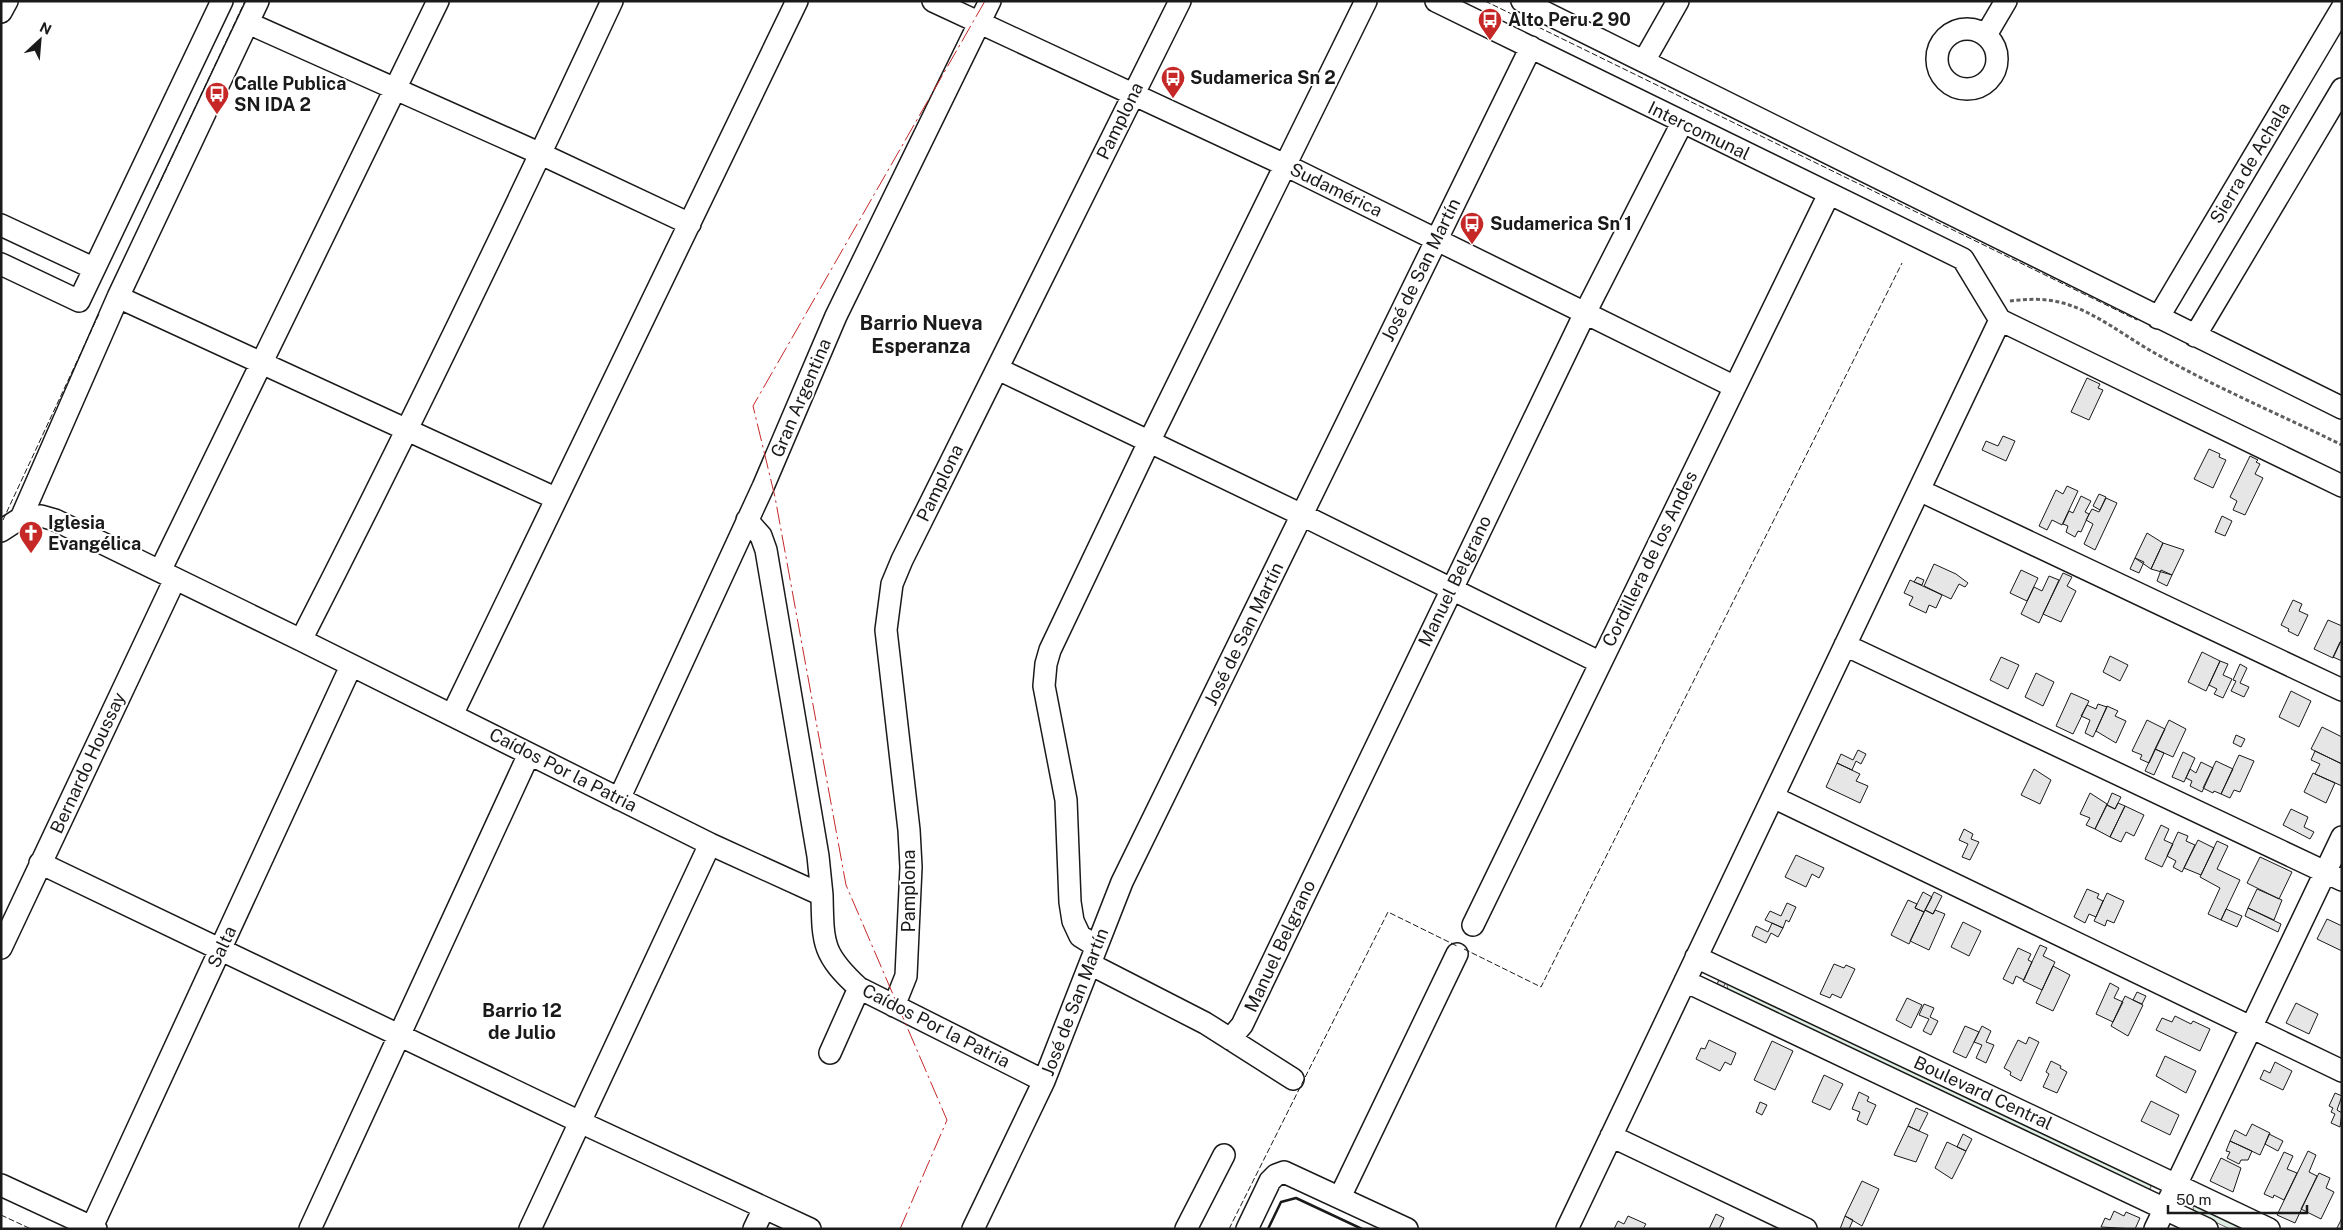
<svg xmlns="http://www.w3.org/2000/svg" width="2343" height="1230" font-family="'Public Sans',sans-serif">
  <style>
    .green { fill: #e0efe3; stroke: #6a6a6a }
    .building { fill: #e6e6e6; stroke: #1a1a1a }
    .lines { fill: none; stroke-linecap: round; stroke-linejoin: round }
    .minor-casing { stroke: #1a1a1a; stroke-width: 24 }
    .path { stroke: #5f5f5f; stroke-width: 3; stroke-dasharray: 4 2.5; stroke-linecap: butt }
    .minor { stroke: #fff; stroke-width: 21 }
    .fence { stroke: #1a1a1a; stroke-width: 1; stroke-dasharray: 6 2.5; stroke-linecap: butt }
    .wall { stroke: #1a1a1a; stroke-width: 2.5 }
    .power { stroke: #c62828; stroke-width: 1; stroke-dasharray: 18 4 2.5 4; stroke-linecap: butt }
    .labels { text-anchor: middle; stroke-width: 4; stroke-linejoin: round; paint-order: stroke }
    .poi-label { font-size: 18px; font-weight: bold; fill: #1a1a1a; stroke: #fff; text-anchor: start }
    .street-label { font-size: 18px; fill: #1a1a1a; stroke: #fff }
    .neighbourhood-label { font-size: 19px; font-weight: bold; fill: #1a1a1a; stroke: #fff }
    .quarter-label { font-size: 20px; font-weight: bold; fill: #1a1a1a; stroke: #fff }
  </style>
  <rect width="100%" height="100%" fill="#fff"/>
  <path class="green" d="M1729 984 2150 1184 2151 1188 2147 1190 1728 990 1727 985Z
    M2195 1205 2246 1229H2230L2194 1212 2193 1207Z"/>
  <path class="building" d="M2087 378 2100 384 2098 388 2103 390 2089 420 2071 412Z
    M2003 436 2015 441 2006 461 1982 450 1986 441 1998 446Z
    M2209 449 2220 454 2219 457 2226 460 2213 488 2194 479Z
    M2250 456 2258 460 2256 462 2260 464 2255 474 2263 478 2245 515 2233 510 2237 501 2230 497Z
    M2067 486 2078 491 2062 525 2052 520 2047 530 2039 526 2056 490 2063 494Z
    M2099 494 2106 497 2100 510 2093 506Z
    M2081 496 2091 501 2085 512 2089 514 2081 532 2078 531 2075 537 2066 532 2068 526 2063 524 2069 511 2073 513Z
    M2106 498 2117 503 2095 550 2084 544 2093 524 2086 520 2092 509 2099 512Z
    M2222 516 2232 521 2225 536 2215 532Z
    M2147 533 2163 543 2151 569 2135 558Z
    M2163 543 2184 550 2172 575 2151 569Z
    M2135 558 2144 562 2139 573 2130 569Z
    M1934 564 1956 574 1968 583 1965 587 1959 584 1951 599 1924 586Z
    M2021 570 2038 578 2027 601 2010 593Z
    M2161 570 2172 575 2167 586 2157 581Z
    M2063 573 2072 577 2067 586 2076 591 2061 622 2043 614Z
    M2049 576 2059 580 2039 623 2021 614 2034 587 2042 591Z
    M1917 577 1924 580 1922 585 1914 582Z
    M1910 580 1942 595 1936 608 1929 605 1926 613 1909 605 1913 597 1904 593Z
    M2293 600 2302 604 2299 611 2308 615 2298 636 2288 631 2289 629 2281 625Z
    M2328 620 2342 626V639L2333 658 2314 649Z
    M2340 642 2342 643V661L2333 657Z
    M2202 652 2220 661 2206 691 2188 682Z
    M2110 656 2128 665 2120 681 2103 672Z
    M2001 657 2019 665 2008 689 1990 680Z
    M2220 661 2228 664 2223 675 2232 679 2223 698 2214 694 2217 689 2209 685Z
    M2240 664 2247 668 2240 683 2249 687 2244 697 2231 691 2236 681 2233 680Z
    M2036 673 2054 682 2043 706 2025 697Z
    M2291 691 2311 701 2299 727 2279 717Z
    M2071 693 2089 701 2073 734 2056 726Z
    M2098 704 2107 707 2093 737 2085 733 2090 720 2081 716 2087 705 2096 709Z
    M2107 706 2118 711 2115 716 2126 721 2116 743 2096 731Z
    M2147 720 2165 729 2149 763 2140 759 2142 755 2132 751Z
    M2169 720 2186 729 2173 757 2155 749Z
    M2322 727 2342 737V764L2311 749Z
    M2236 735 2245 739 2241 747 2233 743Z
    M2155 749 2164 753 2154 775 2145 771Z
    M1858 750 1866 754 1861 764 1856 761 1852 770 1837 763 1841 754 1853 760Z
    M2315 751 2342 764V786L2315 774 2320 764 2311 760Z
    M2183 752 2195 758 2184 782 2172 777Z
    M2239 755 2254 761 2240 792 2234 790 2230 798 2221 794Z
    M2216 761 2233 769 2221 794 2214 791 2213 793 2203 788Z
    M2201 762 2213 768 2202 792 2190 786 2192 781 2186 778 2190 769 2196 773Z
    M1837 763 1860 774 1856 781 1868 786 1860 803 1826 787Z
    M2034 769 2051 780 2040 804 2021 795Z
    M2313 773 2335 783 2326 803 2304 792Z
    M2090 793 2107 804 2095 829 2086 825 2090 818 2080 814Z
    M2112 793 2121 797 2115 809 2107 805Z
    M2118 803 2125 806 2110 837 2095 829 2107 805 2115 809Z
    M2125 806 2144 815 2134 836 2126 832 2121 842 2110 837Z
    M2291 809 2308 817 2304 827 2314 832 2310 839 2283 825Z
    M2161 825 2169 829 2164 840 2173 844 2162 867 2145 859Z
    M1964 829 1973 834 1971 839 1979 842 1970 860 1962 857 1968 844 1959 840Z
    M2178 832 2188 836 2186 841 2195 845 2182 872 2173 867 2176 861 2167 856Z
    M2198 840 2214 848 2201 875 2184 868Z
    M2217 841 2228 846 2217 869 2240 880 2221 920 2208 914 2220 888 2200 877Z
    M1796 855 1824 868 1819 878 1812 874 1806 887 1785 877Z
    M2260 857 2292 872 2279 899 2247 883Z
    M2087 889 2099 894 2097 898 2103 901 2096 917 2089 914 2085 923 2074 917Z
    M2257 889 2282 900 2274 920 2248 908Z
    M1923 892 1932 897 1924 912 1915 908Z
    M1934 892 1942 896 1933 914 1925 910Z
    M2107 893 2124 901 2114 923 2107 920 2105 926 2094 921Z
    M1908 900 1917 904 1915 908 1924 912 1909 944 1891 935Z
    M1787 903 1796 907 1789 922 1786 920 1783 928 1765 920 1770 911 1781 916Z
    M2248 908 2281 924 2278 932 2245 916Z
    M2226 909 2242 916 2237 927 2221 920Z
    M1925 910 1933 914 1935 910 1945 914 1929 950 1910 941Z
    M2327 919 2342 926V951L2317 939Z
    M1963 922 1981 931 1969 956 1951 947Z
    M1772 923 1783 928 1778 937 1771 933 1766 943 1752 936 1756 926 1768 932Z
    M2040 945 2047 948 2043 956 2055 962 2042 990 2023 981Z
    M2018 948 2031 954 2028 960 2032 962 2024 980 2016 976 2013 984 2003 979Z
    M1834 964 1844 968 1846 965 1855 969 1841 998 1832 994 1830 998 1820 994Z
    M2053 966 2070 975 2053 1011 2036 1003Z
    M1719 980 1726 983 1723 987 1717 984Z
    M2110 983 2119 988 2114 998 2123 1002 2113 1022 2096 1014Z
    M2137 992 2146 996 2142 1004 2133 1000Z
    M2125 996 2143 1005 2128 1036 2111 1026Z
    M1907 998 1922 1005 1911 1028 1896 1020Z
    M2296 1003 2318 1014 2309 1034 2286 1023Z
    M1924 1004 1934 1008 1930 1017 1938 1021 1931 1035 1923 1031 1929 1019 1919 1015Z
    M2175 1016 2191 1024 2193 1021 2210 1029 2200 1051 2156 1030 2162 1018 2172 1022Z
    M1965 1026 1979 1032 1966 1058 1953 1052Z
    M1982 1026 1991 1031 1986 1042 1994 1045 1986 1063 1976 1058 1982 1045 1974 1042Z
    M2029 1037 2039 1042 2021 1081 2010 1075 2011 1072 2004 1068 2018 1040 2026 1044Z
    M1709 1040 1736 1053 1731 1065 1725 1062 1720 1071 1696 1059 1701 1048 1705 1049Z
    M1772 1041 1793 1051 1775 1090 1754 1080Z
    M2165 1056 2196 1071 2186 1093 2156 1076Z
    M2051 1061 2061 1066 2060 1068 2067 1072 2057 1093 2043 1087 2049 1074 2046 1072Z
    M2275 1062 2292 1071 2283 1090 2260 1079 2264 1070 2270 1073Z
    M1824 1075 1843 1084 1830 1110 1812 1102Z
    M1859 1092 1869 1097 1867 1101 1876 1105 1867 1125 1857 1120 1860 1112 1852 1109Z
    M2335 1093 2342 1096 2337 1110 2342 1113 2340 1127 2331 1123 2335 1114 2331 1112 2333 1108 2329 1106Z
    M2151 1101 2179 1115 2170 1135 2141 1121Z
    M1760 1102 1767 1105 1762 1115 1756 1112Z
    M1916 1108 1928 1113 1919 1131 1908 1126Z
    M2252 1124 2270 1133 2260 1155 2230 1141 2235 1130 2246 1136Z
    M1908 1126 1928 1135 1916 1162 1894 1155Z
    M1963 1134 1972 1139 1966 1151 1957 1147Z
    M2269 1134 2283 1141 2278 1151 2265 1144Z
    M2230 1141 2252 1151 2248 1160H2241L2239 1164 2227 1158 2230 1152 2226 1151Z
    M1947 1142 1966 1151 1952 1179 1935 1168Z
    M2308 1151 2316 1155 2309 1172 2317 1176 2295 1223 2277 1215Z
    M2284 1152 2293 1156 2287 1169 2297 1173 2284 1200 2274 1195 2273 1198 2264 1194Z
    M2221 1158 2241 1168 2233 1192 2210 1181Z
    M2319 1173 2330 1178 2326 1188 2334 1192 2321 1219 2301 1209Z
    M1862 1181 1879 1189 1862 1226 1845 1216Z
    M2114 1211 2124 1216 2126 1212 2140 1218 2135 1229 2101 1227 2105 1218 2110 1220Z
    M1716 1214 1724 1218 1719 1229H1709Z
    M1628 1216 1646 1224 1643 1229H1614L1618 1221 1624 1224Z
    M1845 1216 1853 1220 1849 1229H1840Z
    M2342 1218V1229H2338L2337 1228Z"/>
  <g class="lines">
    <defs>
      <path id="minor" d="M933 1 1287 166 1735 387
        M1436 1 1963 259 2000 320 2342 486
        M1522 1 2342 408
        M1 12 7 1
        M248 23 541 154 690 224
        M1937 59a30 30 0 1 1 60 0a30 30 0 1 1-60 0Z
        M1986 35 2006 1
        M1644 61 1678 1
        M1 225 93 268
        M1 264 79 301 222 1
        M118 297 555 498
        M2158 318 2342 8
        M2195 336 2342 89
        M998 369 1302 515 1599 662
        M1919 490 2342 690
        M21 518 41 516 55 520 301 640 710 844 822 895C823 944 822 954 859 988L1044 1081
        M747 520 761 536 766 550 818 856 822 895
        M1 531 21 518 118 297 258 1
        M160 571 438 1
        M301 640C409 429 512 216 612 1
        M1845 645 2342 880
        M452 715 797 1
        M1773 797 2342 1071
        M619 799 763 487 836 316 990 1
        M40 863 580 1122 810 1229
        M1473 925 1829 194
        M1096 946 1080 936 1073 921 1070 902 1066 800 1044 686 1046 664 1050 650 1149 442 1366 1
        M1 948 175 579
        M1696 957 2269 1229
        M1090 964 1205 1023 1293 1079
        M1685 981 2207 1229
        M894 1006 906 976 911 867 909 830 886 630 892 584 902 560 1180 1
        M1230 1039 1242 1025 1585 313 1682 123
        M830 1053 859 988
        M1611 1136 1806 1229
        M1 1185 96 1229
        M1340 1197 1457 954
        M92 1227 351 666
        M310 1229 529 754
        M530 1229 710 844
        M754 1229 764 1208
        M973 1229 1044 1081 1122 882 1531 47
        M1186 1229 1224 1155
        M1247 1229 1270 1181 1276 1175 1284 1172 1407 1229
        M1567 1229 2000 320
        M2155 1229 2342 837"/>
    </defs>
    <use href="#minor" class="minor-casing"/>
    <path class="path" d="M2010 301C2027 299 2046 298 2063 303 2098 313 2128 339 2160 356 2219 389 2281 415 2342 445"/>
    <use href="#minor" class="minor"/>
    <path class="fence" d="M1485 1 2137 320
      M157 189 245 1
      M3 520 99 314
      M1464 949 1541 987 1902 263
      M1 1215 31 1229
      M1229 1229 1388 912 1457 946"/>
    <path class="wall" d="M1268 1229 1281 1202 1296 1198 1362 1229"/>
    <path class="power" d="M900 1229 947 1120 846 885 775 497 753 406 985 1"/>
  </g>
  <defs>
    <symbol id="bus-pin" viewBox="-11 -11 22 30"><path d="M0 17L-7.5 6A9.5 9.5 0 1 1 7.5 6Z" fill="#c62828" stroke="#fff"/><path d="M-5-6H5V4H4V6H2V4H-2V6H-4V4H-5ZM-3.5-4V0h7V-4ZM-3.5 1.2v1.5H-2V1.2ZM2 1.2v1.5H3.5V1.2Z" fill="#fff"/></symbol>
    <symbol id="church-pin" viewBox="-11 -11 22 30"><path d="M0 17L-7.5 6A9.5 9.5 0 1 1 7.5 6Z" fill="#c62828" stroke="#fff"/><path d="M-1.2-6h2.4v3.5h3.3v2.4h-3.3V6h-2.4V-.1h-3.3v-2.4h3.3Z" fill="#fff"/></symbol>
  </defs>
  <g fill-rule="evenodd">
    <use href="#bus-pin" x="1476" y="6" width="28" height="38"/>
    <use href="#bus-pin" x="1159" y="64" width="28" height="38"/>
    <use href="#bus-pin" x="203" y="80" width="28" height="38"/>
    <use href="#bus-pin" x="1458" y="210" width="28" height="38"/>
    <use href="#church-pin" x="17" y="519" width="28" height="38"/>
  </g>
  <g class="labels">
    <g class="poi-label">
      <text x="1508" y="26">Alto Peru 2 90</text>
      <text x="1190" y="84">Sudamerica Sn 2</text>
      <text x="234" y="90">Calle Publica<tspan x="234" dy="21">SN IDA 2</tspan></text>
      <text x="1490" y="230">Sudamerica Sn 1</text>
      <text x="48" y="529">Iglesia<tspan x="48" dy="21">Evangélica</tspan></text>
    </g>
    <g class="street-label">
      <text transform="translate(1120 121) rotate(-64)" y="6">Pamplona</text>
      <text transform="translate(1699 131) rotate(26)" y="6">Intercomunal</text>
      <text transform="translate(2250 163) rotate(-59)" y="6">Sierra de Achala</text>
      <text transform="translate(1336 190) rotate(26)" y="6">Sudamérica</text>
      <text transform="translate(1421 270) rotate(-64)" y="6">José de San Martín</text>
      <text transform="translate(801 398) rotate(-67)" y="6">Gran Argentina</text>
      <text transform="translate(940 483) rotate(-64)" y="6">Pamplona</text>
      <text transform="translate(1650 559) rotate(-64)" y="6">Cordillera de los Andes</text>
      <text transform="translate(1455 581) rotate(-64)" y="6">Manuel Belgrano</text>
      <text transform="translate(1244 634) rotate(-64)" y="6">José de San Martín</text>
      <text transform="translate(88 763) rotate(-65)" y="6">Bernardo Houssay</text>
      <text transform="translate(563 770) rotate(27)" y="6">Caídos Por la Patria</text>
      <text transform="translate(909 891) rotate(-90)" y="6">Pamplona</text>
      <text transform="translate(1280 946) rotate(-65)" y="6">Manuel Belgrano</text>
      <text transform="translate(222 947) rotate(-65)" y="6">Salta</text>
      <text transform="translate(1075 1002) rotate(-69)" y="6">José de San Martín</text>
      <text transform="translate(936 1026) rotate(27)" y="6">Caídos Por la Patria</text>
      <text transform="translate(1983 1093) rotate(25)" y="6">Boulevard Central</text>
    </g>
    <g class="neighbourhood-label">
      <text x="522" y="1017">Barrio 12<tspan x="522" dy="22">de Julio</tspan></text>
    </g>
    <g class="quarter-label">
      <text x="921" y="330">Barrio Nueva<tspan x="921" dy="23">Esperanza</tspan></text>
    </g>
  </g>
  <rect width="2343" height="1230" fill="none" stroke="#1a1a1a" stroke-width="5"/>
  <g transform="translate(40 40) rotate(26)" stroke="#ffffff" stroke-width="4" paint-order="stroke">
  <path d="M0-4L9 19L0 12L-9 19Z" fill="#1a1a1a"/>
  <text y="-8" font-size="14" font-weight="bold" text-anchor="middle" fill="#1a1a1a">N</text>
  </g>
  <path d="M2168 1205v8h139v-8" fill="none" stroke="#1a1a1a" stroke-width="2.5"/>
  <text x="2176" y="1205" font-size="15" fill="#1a1a1a" stroke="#ffffff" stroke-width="4" paint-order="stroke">50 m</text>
</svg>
